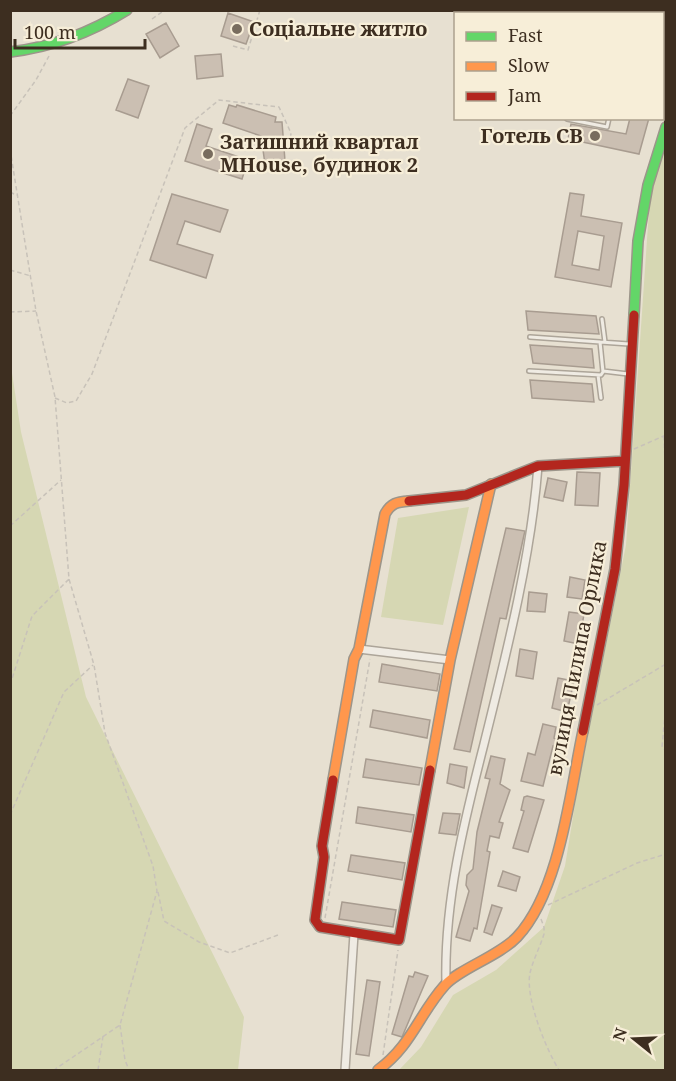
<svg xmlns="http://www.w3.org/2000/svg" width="676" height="1081" font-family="'Noto Serif',serif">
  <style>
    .green { fill: #d6d7b3 }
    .building { fill: #cbbfb2; stroke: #a89c90; stroke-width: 1.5; fill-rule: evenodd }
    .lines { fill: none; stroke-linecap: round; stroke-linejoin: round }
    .lane-casing { stroke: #ada599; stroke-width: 6 }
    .street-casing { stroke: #ada599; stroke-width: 10 }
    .fast-casing { stroke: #9c958a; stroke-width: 12 }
    .slow-casing { stroke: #9c958a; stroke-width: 12 }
    .jam-casing { stroke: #9c958a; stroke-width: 12 }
    .path { stroke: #c8c2b9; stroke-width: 1.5; stroke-dasharray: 4.5 3; stroke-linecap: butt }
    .lane { stroke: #efebe3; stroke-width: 3 }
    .street { stroke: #efebe3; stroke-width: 7 }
    .fast { stroke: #63d668; stroke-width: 9 }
    .slow { stroke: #ff974d; stroke-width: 9 }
    .jam { stroke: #b3261e; stroke-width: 9 }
    .poi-dot { fill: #786c5e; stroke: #f7eed8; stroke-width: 2 }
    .labels { text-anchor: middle; stroke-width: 4.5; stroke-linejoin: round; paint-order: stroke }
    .poi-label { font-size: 20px; font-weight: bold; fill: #3d2e20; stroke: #f7eed8; text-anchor: start }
    .street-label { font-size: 20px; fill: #3d2e20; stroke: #f7eed8 }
  </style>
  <rect width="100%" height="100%" fill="#e7e0d1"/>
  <path class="green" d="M665 145V1070H399L421 1047 453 995 496 970 544 927 565 866 579 780 626 545 650 196Z
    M10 360 21 432 86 697 244 1017 238 1070H11Z
    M469 507 443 625 381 617 398 518Z"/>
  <path class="building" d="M228 13 254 22 246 44 221 36Z
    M166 23 179 46 160 58 146 34Z
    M221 54 223 76 197 79 195 56Z
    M128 79 149 86 138 118 116 110Z
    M229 105 236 107 237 105 276 117 275 122H282L285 161 265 164 261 136 223 123Z
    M630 118H649L639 154 568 139 571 124 626 134Z
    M197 124 212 129 206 146 248 160 242 179 185 161Z
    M570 193 584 195 581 216 622 223 611 287 555 277ZM578 231 604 236 599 270 572 265Z
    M172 194 228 210 220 232 185 221 177 244 213 255 206 278 150 260Z
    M526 311 596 316 599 334 528 330Z
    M530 345 592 349 594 368 533 363Z
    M530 380 592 384 594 402 532 398Z
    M577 472 600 473 598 506 575 505Z
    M548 478 567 482 563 501 544 497Z
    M506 528 525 531 524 535 506 619 500 618 470 752 454 749Z
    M570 577 585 580 582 599 567 597Z
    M529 592 547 594 545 612 527 611Z
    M569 612 584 614 579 644 564 641Z
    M520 649 537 652 533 679 516 676Z
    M382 664 440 674 437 691 379 682Z
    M558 678 574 681 567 712 552 708Z
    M373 710 430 720 427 738 370 727Z
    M543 724 556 727 554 738 558 740 556 747 553 746 543 786 521 781 528 753 535 755Z
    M491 756 505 759 500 784 510 790 499 822 503 823 499 838 490 836 487 851 490 852 477 929 474 928 470 941 456 937 469 891 466 885 467 875 473 869 477 832 490 779 485 778Z
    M366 759 422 768 419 785 363 777Z
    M450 764 467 767 464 788 447 783Z
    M527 796 544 800 528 852 513 848 524 811 521 810 524 797Z
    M358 807 414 815 411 832 356 823Z
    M443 813 460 814 456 835 439 833Z
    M351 855 405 863 402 880 348 871Z
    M503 871 520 877 516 891 498 886Z
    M342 902 396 910 393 927 339 919Z
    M492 905 502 908 492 935 484 932Z
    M415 972 428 976 402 1037 392 1034 409 976 413 977Z
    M367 980 380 982 369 1056 356 1054Z"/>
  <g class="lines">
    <defs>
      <path id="lane" d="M567 14 569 10
        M662 49 666 47
        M567 119 607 127 609 118
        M602 319 605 342
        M600 342 629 344
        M529 371 601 375 603 372 600 342 530 337
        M603 371 628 374
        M598 375 601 398"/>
      <path id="street" d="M359 649 450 660
        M446 983C444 902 464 822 484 744 506 655 531 558 538 466
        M345 1070 354 934"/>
      <path id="fast" d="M10 52C53 47 90 33 127 10
        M634 315 638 241 648 185 666 127"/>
      <path id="slow" d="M430 770 450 660 491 484
        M333 780 354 659 359 649 385 514C391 503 397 502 409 501
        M378 1070C412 1045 419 1014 445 985 459 969 499 956 517 937 560 891 570 792 583 731"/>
      <path id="jam" d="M409 501 466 495 538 466 625 461
        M583 731 615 569 624 485 634 315
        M333 780 322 846 324 857 315 920 320 927 399 940 430 770"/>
    </defs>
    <use href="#lane" class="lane-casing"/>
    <use href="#street" class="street-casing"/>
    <use href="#fast" class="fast-casing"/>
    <use href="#slow" class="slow-casing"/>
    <use href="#jam" class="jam-casing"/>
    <path class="path" d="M152 19 165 10
      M233 46 248 50 260 10
      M10 116 36 80 49 56
      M10 149 36 311 55 397 69 579 94 665 105 733 153 866 157 891 120 1025 54 1070
      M10 192 18 196
      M10 270 31 276
      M10 312 36 311
      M55 398 67 403 76 401 92 374 185 128 219 100 279 107 291 133 290 142
      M664 436 666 488
      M634 449 666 435
      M10 526 61 480
      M10 685 32 616 69 579
      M597 705 666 664
      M666 705 662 747 666 751
      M10 815 64 692 93 665
      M158 892 164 921 199 942 230 953 278 935
      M548 905 637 863 666 854
      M325 918 370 659
      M541 919 544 927V934C540 947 533 960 530 973 525 998 546 1049 559 1070
      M120 1025 125 1060 129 1070
      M383 1055 398 950
      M98 1070 103 1036"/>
    <use href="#lane" class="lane"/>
    <use href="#street" class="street"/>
    <use href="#fast" class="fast"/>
    <use href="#slow" class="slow"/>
    <use href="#jam" class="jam"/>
  </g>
  <g class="poi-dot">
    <circle cx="237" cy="29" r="6"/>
    <circle cx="595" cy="136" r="6"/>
    <circle cx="208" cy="154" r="6"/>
  </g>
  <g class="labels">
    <g class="poi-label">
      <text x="249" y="36">Соціальне житло</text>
      <text x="583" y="143" text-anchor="end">Готель СВ</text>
      <text x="220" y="149">Затишний квартал<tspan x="220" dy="23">MHouse, будинок 2</tspan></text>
    </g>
    <g class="street-label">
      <text transform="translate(577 658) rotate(-79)" y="7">вулиця Пилипа Орлика</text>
    </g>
  </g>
  <rect width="676" height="1081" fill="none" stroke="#3d2e20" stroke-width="24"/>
  <rect x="454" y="12" width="210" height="108" fill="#f7eed8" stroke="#ada18e" stroke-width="1.5"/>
  <rect x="466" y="32" width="30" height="9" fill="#63d668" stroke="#ada18e" stroke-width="1.5"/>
  <text x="508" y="42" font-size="18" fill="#3d2e20">Fast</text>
  <rect x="466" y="62" width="30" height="9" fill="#ff974d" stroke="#ada18e" stroke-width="1.5"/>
  <text x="508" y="72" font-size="18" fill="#3d2e20">Slow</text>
  <rect x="466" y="92" width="30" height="9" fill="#b3261e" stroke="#ada18e" stroke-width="1.5"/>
  <text x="508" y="102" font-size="18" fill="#3d2e20">Jam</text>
  <g transform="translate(634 1039) rotate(288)" stroke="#f7eed8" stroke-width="4.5" paint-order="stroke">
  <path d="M0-4.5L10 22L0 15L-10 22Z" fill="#3d2e20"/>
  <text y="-9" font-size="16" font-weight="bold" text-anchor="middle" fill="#3d2e20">N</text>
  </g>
  <path d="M15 39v9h130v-9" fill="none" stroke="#3d2e20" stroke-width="3"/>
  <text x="24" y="39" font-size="18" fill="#3d2e20" stroke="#f7eed8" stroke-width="4.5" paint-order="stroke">100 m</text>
</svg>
